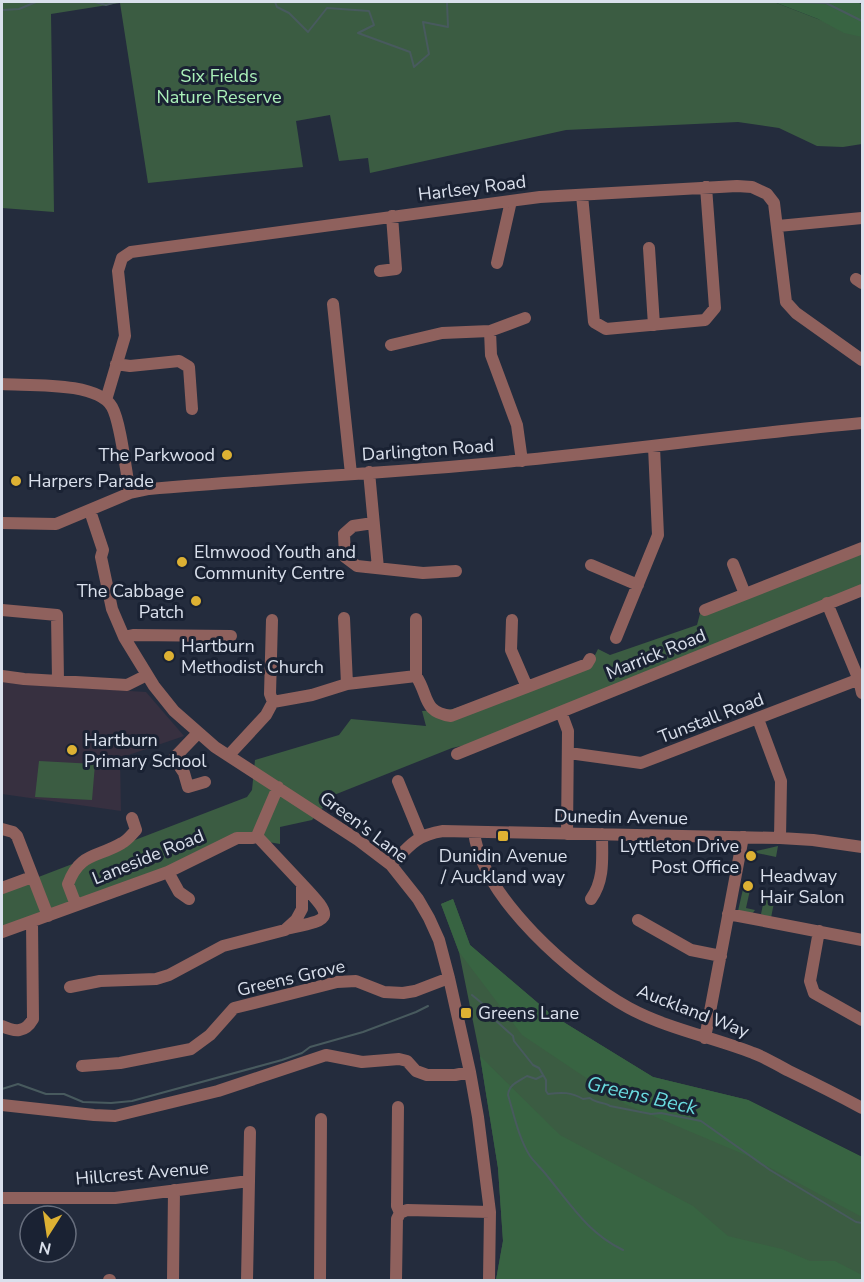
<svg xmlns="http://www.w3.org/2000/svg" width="864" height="1282" font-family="'Nunito Sans',sans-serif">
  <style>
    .education { fill: #373040 }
    .green { fill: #3b5c42 }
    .forest { fill: #386442 }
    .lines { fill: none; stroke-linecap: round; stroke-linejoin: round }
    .stream { stroke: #485a5e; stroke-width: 2 }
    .minor { stroke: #8f615d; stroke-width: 12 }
    .poi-dot { fill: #ddb133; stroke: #1a2233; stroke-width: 2 }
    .labels { text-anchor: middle; stroke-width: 6; stroke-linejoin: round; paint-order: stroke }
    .park-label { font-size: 18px; fill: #abf1ba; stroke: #1a2233 }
    .street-label { font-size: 18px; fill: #dae0ec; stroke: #1a2233 }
    .poi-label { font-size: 18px; fill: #dae0ec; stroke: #1a2233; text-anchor: start }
    .water-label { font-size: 20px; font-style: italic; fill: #69dbdf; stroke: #1a2233 }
  </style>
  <rect width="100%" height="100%" fill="#242c3d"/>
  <path class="education" d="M2 681 17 684 146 692 184 736 120 758 121 811 2 794Z"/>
  <path class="green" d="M2 2H774L862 36V144L843 147 817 146 779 128 738 122 566 130 370 173 368 158 339 161 330 115 296 121 303 167 148 183 120 3 51 14 54 212 2 208Z
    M862 546V595L470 744 452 748 334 795 312 820 280 827V844L245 838 2 929V891L247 797 252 790 255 760 339 735 351 719 426 726 422 711 453 709 592 661 598 649 610 655 697 625 701 610Z
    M39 761 95 764 92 800 35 797Z
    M778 846 776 857 752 852Z
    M743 889 750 890 746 908 755 910 752 914 738 911Z
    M765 895 775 897 771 918 761 914Z
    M453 899 470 945 552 1015 653 1077 748 1100 862 1157V1280H496L503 1241 498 1168 480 1056 459 952 441 904Z"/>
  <path class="forest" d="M774 2H858L862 5V37L844 33 818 19Z
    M453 899 470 945 552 1015 653 1077 748 1100 862 1157V1217L750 1157 625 1104 522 1035 459 952 441 904Z
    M480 1056 560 1135 693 1206 728 1236 782 1249 810 1261H835L862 1275V1280H496L503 1241 498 1168Z"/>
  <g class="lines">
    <path class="stream" d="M95 2 106 5 116 2
      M275 2 277 7 289 13 308 32 327 8 369 11 374 25 358 33 410 52 414 67 429 54 423 22 448 27 447 2
      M798 2 826 3 862 21
      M2 10 19 9 36 2
      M472 995 489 1009 494 1019 513 1036 514 1041 533 1065 539 1068 546 1080V1091L548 1094C562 1092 571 1092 583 1099L590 1098C597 1104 605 1102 610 1106L651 1114 661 1113 701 1121 770 1170 856 1222 862 1223
      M542 1076 536 1079 527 1076C518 1082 509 1084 508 1095 514 1115 519 1139 530 1156 535 1163 543 1170 548 1177 571 1205 589 1234 623 1250
      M2 1089 18 1084 46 1094H64L83 1102 111 1103 132 1101 282 1060 302 1053 310 1047 363 1032 416 1012 428 1006"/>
    <path class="minor" d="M582 195 594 322 606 329 705 320 715 308 706 187
      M778 226 862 218
      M649 248 654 325
      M497 263 511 201
      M380 271 396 269 392 216
      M856 279 862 283
      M333 304 351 474
      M490 331 525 318
      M391 345 442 333 490 331 491 355 517 425 522 461
      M116 364 130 366 179 361 189 367 192 409
      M2 384C28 386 97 381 112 407 121 423 126 473 130 493
      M106 400 125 336 118 271 122 258 131 252 540 197 737 186 752 187 767 194 774 203 786 302 796 313 862 360
      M369 472 378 568
      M90 511 103 550 101 557 112 609 124 637 154 686 174 711 215 747 358 840 391 865 418 899 429 918 439 940 449 978 470 1072 478 1117 490 1212 489 1280
      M2 523 56 524 130 493 149 489C274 478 399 473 524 460 637 449 750 433 862 423
      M373 523 353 526 344 534 345 557 357 566 423 573 456 571
      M733 564 745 594
      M591 565 638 585
      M827 603 859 680 862 693
      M2 610 57 615 58 681
      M705 610 862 548
      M344 618 347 684
      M416 619V676
      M272 620 270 694 273 702
      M512 620 511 650 527 687
      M124 637 133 635 231 636
      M616 638 658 535 654 447
      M2 676 24 679 127 685 147 675
      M416 676C429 695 422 712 451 716L587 664 590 659
      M561 712 568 731 567 834
      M758 719 781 781 780 838
      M198 733 174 758 184 773 188 787 205 782
      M569 753 641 763 862 678
      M457 754 862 590
      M229 755 266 715 273 702 312 695 347 684 416 676
      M398 781 421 837
      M2 829 13 832 17 836 48 916
      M474 832C482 898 573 977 629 1008 668 1029 712 1037 753 1053 765 1057 777 1065 789 1071 814 1083 838 1095 862 1108
      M391 865C409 846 416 835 443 831L780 838 813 840 862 847
      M168 872 179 892 189 899
      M2 888 32 877
      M591 899C605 879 602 857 602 834
      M76 905 68 884C80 852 97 858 122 843 128 840 132 834 136 830L132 818
      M728 914 862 940
      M638 920 691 950 721 956
      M286 929C331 919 336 920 302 884
      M819 931 810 981 814 993 862 1020
      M2 932 168 872 237 838H253L257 836 278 787
      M70 987 100 981 156 979 169 975 223 946 285 930 296 920 302 909V884L257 836
      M2 1026C15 1032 25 1033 33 1019L32 922
      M705 1038 743 837
      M82 1066 120 1063 191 1049 210 1035 234 1008 337 982 356 981 384 992 403 993 415 991 449 978
      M2 1105 94 1115 115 1116 218 1091 326 1055 362 1062 399 1059 407 1061 416 1071 427 1075H455L470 1072
      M2 1198H115L249 1181
      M400 1213 407 1210 490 1212
      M109 1280H110
      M173 1280 174 1190
      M247 1280 250 1132
      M320 1280 321 1119
      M396 1280 397 1219 400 1213 397 1206 398 1107"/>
  </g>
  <g class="poi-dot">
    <circle cx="227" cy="455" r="6"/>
    <circle cx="16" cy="481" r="6"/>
    <circle cx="182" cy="562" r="6"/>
    <circle cx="196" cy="601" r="6"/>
    <circle cx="169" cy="656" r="6"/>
    <circle cx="72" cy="750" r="6"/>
    <rect x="497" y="830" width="12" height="12" rx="3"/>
    <circle cx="751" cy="856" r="6"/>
    <circle cx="748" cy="886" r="6"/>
    <rect x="460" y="1007" width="12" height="12" rx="3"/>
  </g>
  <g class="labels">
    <g class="park-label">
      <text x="219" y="82">Six Fields<tspan x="219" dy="21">Nature Reserve</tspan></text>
    </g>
    <g class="street-label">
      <text transform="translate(472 188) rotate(-7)" y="6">Harlsey Road</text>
      <text transform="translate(428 450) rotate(-4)" y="6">Darlington Road</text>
      <text transform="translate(656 654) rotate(-22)" y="6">Marrick Road</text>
      <text transform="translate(711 718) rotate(-21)" y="6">Tunstall Road</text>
      <text transform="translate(621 817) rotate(1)" y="6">Dunedin Avenue</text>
      <text transform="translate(364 827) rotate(37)" y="6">Green's Lane</text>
      <text transform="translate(148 857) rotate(-22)" y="6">Laneside Road</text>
      <text transform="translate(291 978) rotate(-13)" y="6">Greens Grove</text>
      <text transform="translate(693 1011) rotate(21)" y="6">Auckland Way</text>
      <text transform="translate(142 1173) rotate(-5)" y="6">Hillcrest Avenue</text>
    </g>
    <g class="poi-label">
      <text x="215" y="461" text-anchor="end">The Parkwood</text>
      <text x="28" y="487">Harpers Parade</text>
      <text x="194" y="558">Elmwood Youth and<tspan x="194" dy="21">Community Centre</tspan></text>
      <text x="184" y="597" text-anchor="end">The Cabbage<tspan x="184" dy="21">Patch</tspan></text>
      <text x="181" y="652">Hartburn<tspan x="181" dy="21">Methodist Church</tspan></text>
      <text x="84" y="746">Hartburn<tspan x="84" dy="21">Primary School</tspan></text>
      <text x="739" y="852" text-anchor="end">Lyttleton Drive<tspan x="739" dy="21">Post Office</tspan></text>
      <text x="503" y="862" text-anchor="middle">Dunidin Avenue<tspan x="503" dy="21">/ Auckland way</tspan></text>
      <text x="760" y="882">Headway<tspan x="760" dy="21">Hair Salon</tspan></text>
      <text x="478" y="1019">Greens Lane</text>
    </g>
    <g class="water-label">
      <text transform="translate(642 1095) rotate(13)" y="7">Greens Beck</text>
    </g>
  </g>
  <rect width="864" height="1282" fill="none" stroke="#dae0ec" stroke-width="6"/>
  <g transform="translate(48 1234) rotate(192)"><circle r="28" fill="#1a2233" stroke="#676e7d" stroke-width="1.5"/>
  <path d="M0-4.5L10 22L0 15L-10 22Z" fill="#ddb133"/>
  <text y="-9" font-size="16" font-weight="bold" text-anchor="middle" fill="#dae0ec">N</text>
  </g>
</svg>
